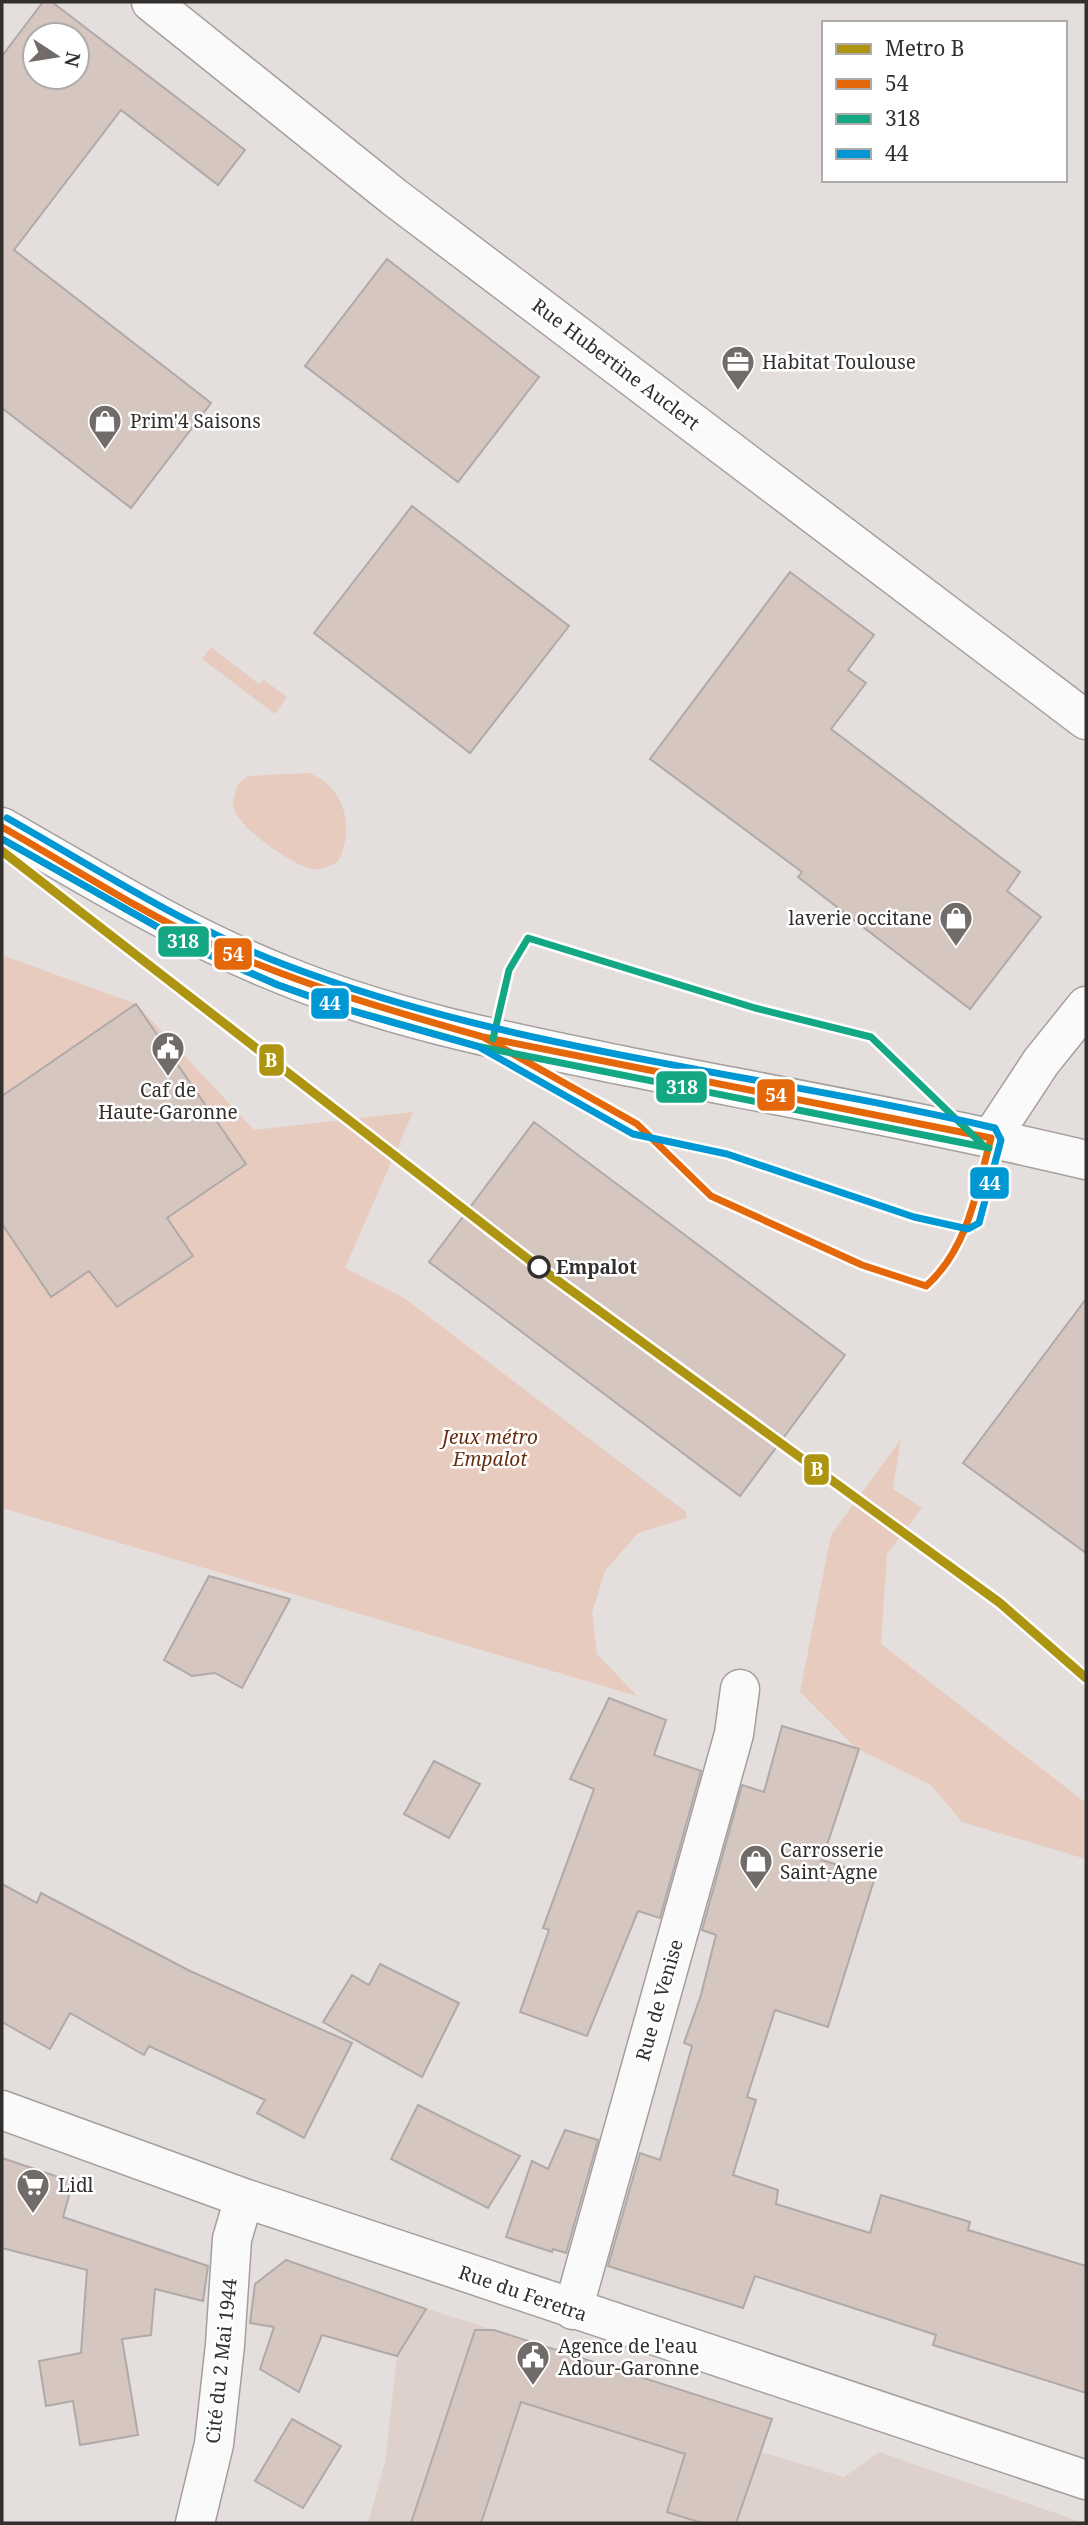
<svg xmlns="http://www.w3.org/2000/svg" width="1088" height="2525" font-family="'Noto Serif',serif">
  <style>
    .built { fill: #ded1cc }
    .green { fill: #e8cbbf }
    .building { fill: #d5c6c0; stroke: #afaaa9; stroke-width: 2; fill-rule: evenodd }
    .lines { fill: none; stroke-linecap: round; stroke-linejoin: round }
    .minor-casing { stroke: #a49f9d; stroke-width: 41 }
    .minor { stroke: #fbfafa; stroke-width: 38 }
    .bus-1-casing { stroke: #fff; stroke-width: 12 }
    .bus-2-casing { stroke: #fff; stroke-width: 12 }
    .bus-3-casing { stroke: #fff; stroke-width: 12 }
    .bus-1 { stroke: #e46809; stroke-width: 7 }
    .bus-2 { stroke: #13a784; stroke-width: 7 }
    .bus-3 { stroke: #0098d4; stroke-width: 7 }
    .metro-1-casing { stroke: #fff; stroke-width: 14 }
    .metro-1 { stroke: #ad9512; stroke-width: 9 }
    .stop-dot { fill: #fff; stroke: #332f2d; stroke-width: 3.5 }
    .labels { text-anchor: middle; stroke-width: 5; stroke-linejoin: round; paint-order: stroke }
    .poi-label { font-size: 19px; fill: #332f2d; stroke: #fff; text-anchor: start }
    .street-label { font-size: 19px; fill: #332f2d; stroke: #fff }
    .stop-label { font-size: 19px; font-weight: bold; fill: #332f2d; stroke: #fff; text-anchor: start }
    .park-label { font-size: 19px; font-style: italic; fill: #672f11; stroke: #fff }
    .line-badge { stroke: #fff; stroke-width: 2.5 }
    .badge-label { font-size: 19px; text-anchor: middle; font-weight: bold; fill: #fff }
  </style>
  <rect width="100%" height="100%" fill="#e4dedc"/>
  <path class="built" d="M412 2304 772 2419 761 2452 844 2477 879 2452 1084 2523H368L385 2462 397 2356Z"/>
  <path class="green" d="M211 647 259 684 264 680 287 697 275 714 202 659Z
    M309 773C346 788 355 828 338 862 330 865 320 871 312 869 292 865 235 826 233 805 233 799 236 790 238 784L248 776Z
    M2 955 136 1004 254 1130 413 1112 345 1268 404 1298 686 1512 687 1518 638 1533 605 1571 592 1613 597 1654 637 1696 2 1508Z
    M901 1439 893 1489 922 1508 887 1554 881 1644 1086 1803V1859L962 1822 931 1785 856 1748 800 1692 831 1535Z"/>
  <path class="building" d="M43 2H52L245 150 218 185 121 110 14 250 211 403 131 508 2 408V56ZM35 35H77V77H35Z
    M387 259 539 377 458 482 305 366Z
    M412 506 569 626 470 753 314 633Z
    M790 572 874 635 848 670 866 683 831 729 1020 872 1007 891 1041 917 970 1009 798 877 802 872 650 759Z
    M136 1004 246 1164 167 1218 193 1256 117 1307 89 1271 51 1297 2 1224V1096Z
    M534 1122 845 1355 740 1496 429 1262Z
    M1086 1299V1553L963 1463Z
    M209 1576 290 1599 242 1688 215 1673 192 1676 164 1660Z
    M609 1698 666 1720 654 1755 701 1771 660 1918 638 1911 587 2036 520 2012 549 1930 543 1928 594 1789 570 1779Z
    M782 1726 859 1749 822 1860 875 1877 828 2027 775 2010 747 2097 756 2100 733 2175 778 2190 776 2204 870 2233 881 2195 970 2222 968 2230 1086 2266V2393L933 2345 936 2335 755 2276 743 2308 608 2266 640 2153 660 2160 692 2046 684 2043 701 1995 716 1935 702 1930 742 1785 764 1792Z
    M434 1761 480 1784 449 1838 404 1814Z
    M2 1884 37 1903 41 1893 190 1971 352 2043 304 2138 257 2113 265 2100 149 2046 144 2055 70 2013 50 2049 2 2022Z
    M380 1964 459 2003 422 2077 323 2022 352 1975 369 1985Z
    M418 2105 520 2156 488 2208 391 2159Z
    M565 2130 598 2140 566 2253 553 2249 552 2252 506 2237 532 2161 548 2169Z
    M2 2158 73 2182 63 2217 208 2266 203 2301 155 2289 151 2335 122 2339 138 2435 80 2445 73 2401 46 2406 39 2361 81 2353 87 2270 2 2248Z
    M286 2260 426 2309 397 2356 322 2335 299 2392 260 2369 274 2327 250 2323 255 2284Z
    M475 2330H494L772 2419 736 2523H702L667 2512 685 2454 521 2402 481 2523H411Z
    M292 2419 341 2446 303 2508 255 2481Z"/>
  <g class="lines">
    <defs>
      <path id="minor" d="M151 2 394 197 1086 720
        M2 827C93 879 183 935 281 974 393 1020 513 1043 630 1067 783 1097 935 1124 1086 1160
        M991 1138 1041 1062 1086 1006
        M2 2110 244 2198 1086 2480
        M573 2310 734 1734 740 1689
        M195 2523 214 2444 225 2345 232 2239 244 2198"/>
    </defs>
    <use href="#minor" class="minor-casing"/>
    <use href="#minor" class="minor"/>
    <defs>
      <path id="bus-1" d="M2 827C69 865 136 909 206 942 296 984 389 1010 483 1037
        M483 1037 991 1138C977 1190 968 1249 926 1286L862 1265 711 1196 637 1124Z"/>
      <path id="bus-2" d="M2 839 200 951 278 985 343 1008 481 1047 989 1148
        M493 1039 509 970 528 938 755 1008 871 1037 984 1146"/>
      <path id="bus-3" d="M2 839 200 951 278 985 342 1008 479 1047 633 1134 727 1154 914 1217 968 1229 979 1223 1001 1140 995 1128C760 1073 515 1052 288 966 189 929 99 870 7 818"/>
    </defs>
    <use href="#bus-1" class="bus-1-casing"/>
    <use href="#bus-2" class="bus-2-casing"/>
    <use href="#bus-3" class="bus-3-casing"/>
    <use href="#bus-1" class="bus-1"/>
    <use href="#bus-2" class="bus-2"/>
    <use href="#bus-3" class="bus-3"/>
    <defs>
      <path id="metro-1" d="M2 851 528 1259 1000 1603 1086 1678"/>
    </defs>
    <use href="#metro-1" class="metro-1-casing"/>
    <use href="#metro-1" class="metro-1"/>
  </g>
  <defs>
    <symbol id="office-pin" viewBox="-11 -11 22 30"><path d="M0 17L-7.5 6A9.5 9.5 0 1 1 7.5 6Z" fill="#716c6a" stroke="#fff"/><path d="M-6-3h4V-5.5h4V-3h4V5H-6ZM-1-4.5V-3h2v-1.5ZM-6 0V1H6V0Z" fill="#fff"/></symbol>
    <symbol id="shop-pin" viewBox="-11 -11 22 30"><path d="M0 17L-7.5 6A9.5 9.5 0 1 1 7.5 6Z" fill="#716c6a" stroke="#fff"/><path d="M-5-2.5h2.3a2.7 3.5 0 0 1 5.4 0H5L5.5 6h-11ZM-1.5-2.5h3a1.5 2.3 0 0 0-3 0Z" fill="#fff"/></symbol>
    <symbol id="civic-pin" viewBox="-11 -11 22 30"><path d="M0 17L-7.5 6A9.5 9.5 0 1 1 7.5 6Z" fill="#716c6a" stroke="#fff"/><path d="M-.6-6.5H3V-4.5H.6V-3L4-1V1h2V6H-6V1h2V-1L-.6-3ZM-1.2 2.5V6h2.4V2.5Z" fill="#fff"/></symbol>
    <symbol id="supermarket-pin" viewBox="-11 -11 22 30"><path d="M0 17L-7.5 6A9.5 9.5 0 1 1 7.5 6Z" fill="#716c6a" stroke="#fff"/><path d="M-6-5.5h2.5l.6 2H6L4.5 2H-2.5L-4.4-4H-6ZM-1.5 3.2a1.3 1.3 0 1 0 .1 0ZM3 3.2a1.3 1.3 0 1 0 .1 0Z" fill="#fff"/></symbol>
  </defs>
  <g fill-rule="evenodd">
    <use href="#office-pin" x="719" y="343" width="38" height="52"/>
    <use href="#shop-pin" x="86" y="402" width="38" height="52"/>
    <use href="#shop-pin" x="937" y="899" width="38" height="52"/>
    <use href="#civic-pin" x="149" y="1029" width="38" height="52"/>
    <use href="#shop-pin" x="737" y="1842" width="38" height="52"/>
    <use href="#supermarket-pin" x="14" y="2166" width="38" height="52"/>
    <use href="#civic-pin" x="514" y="2338" width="38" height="52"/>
  </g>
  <circle class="stop-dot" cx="539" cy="1267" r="10"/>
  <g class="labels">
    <g class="poi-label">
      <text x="762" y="369">Habitat Toulouse</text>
      <text x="130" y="428">Prim'4 Saisons</text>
      <text x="932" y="925" text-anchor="end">laverie occitane</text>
      <text x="168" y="1097" text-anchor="middle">Caf de<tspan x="168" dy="22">Haute-Garonne</tspan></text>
      <text x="780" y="1857">Carrosserie<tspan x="780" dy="22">Saint-Agne</tspan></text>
      <text x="58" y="2192">Lidl</text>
      <text x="558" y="2353">Agence de l'eau<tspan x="558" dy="22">Adour-Garonne</tspan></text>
    </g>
    <g class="street-label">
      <text transform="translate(616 364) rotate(37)" y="7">Rue Hubertine Auclert</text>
      <text transform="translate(659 2000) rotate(-74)" y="7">Rue de Venise</text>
      <text transform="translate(523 2293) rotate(19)" y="7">Rue du Feretra</text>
      <text transform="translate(221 2361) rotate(-84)" y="7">Cité du 2 Mai 1944</text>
    </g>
    <g class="stop-label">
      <text x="556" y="1274">Empalot</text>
    </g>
    <g class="park-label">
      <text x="490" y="1444">Jeux métro<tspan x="490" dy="22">Empalot</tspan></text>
    </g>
  </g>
  <g class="line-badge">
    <rect x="157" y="925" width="53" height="33" rx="7" fill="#13a784"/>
    <rect x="213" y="937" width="40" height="34" rx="7" fill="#e46809"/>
    <rect x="310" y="987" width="40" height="33" rx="7" fill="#0098d4"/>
    <rect x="258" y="1043" width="27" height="34" rx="7" fill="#ad9512"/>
    <rect x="655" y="1070" width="53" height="34" rx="7" fill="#13a784"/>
    <rect x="756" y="1078" width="40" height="34" rx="7" fill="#e46809"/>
    <rect x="969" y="1166" width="41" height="34" rx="7" fill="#0098d4"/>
    <rect x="803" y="1453" width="27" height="33" rx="7" fill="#ad9512"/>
  </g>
  <g class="badge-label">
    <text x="183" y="948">318</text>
    <text x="233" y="961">54</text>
    <text x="330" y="1010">44</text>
    <text x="271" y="1067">B</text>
    <text x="682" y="1094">318</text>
    <text x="776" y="1102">54</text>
    <text x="990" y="1190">44</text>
    <text x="817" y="1476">B</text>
  </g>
  <rect width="1088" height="2525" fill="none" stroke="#332f2d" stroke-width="7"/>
  <rect x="822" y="21" width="245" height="161" fill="#ffffff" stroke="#adacab" stroke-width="2"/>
  <rect x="836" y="44" width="35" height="10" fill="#ad9512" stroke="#adacab" stroke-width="2"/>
  <text x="885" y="56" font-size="21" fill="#332f2d">Metro B</text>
  <rect x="836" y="79" width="35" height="10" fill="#e46809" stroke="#adacab" stroke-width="2"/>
  <text x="885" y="91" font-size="21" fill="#332f2d">54</text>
  <rect x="836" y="114" width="35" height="10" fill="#13a784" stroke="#adacab" stroke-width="2"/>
  <text x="885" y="126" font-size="21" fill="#332f2d">318</text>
  <rect x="836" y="149" width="35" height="10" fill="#0098d4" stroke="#adacab" stroke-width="2"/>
  <text x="885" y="161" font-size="21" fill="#332f2d">44</text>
  <g transform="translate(56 56) rotate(102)"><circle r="33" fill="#ffffff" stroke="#adacab" stroke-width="2"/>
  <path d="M0-5L12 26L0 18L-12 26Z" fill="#716c6a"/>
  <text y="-10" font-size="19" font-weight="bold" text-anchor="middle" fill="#332f2d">N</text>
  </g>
</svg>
